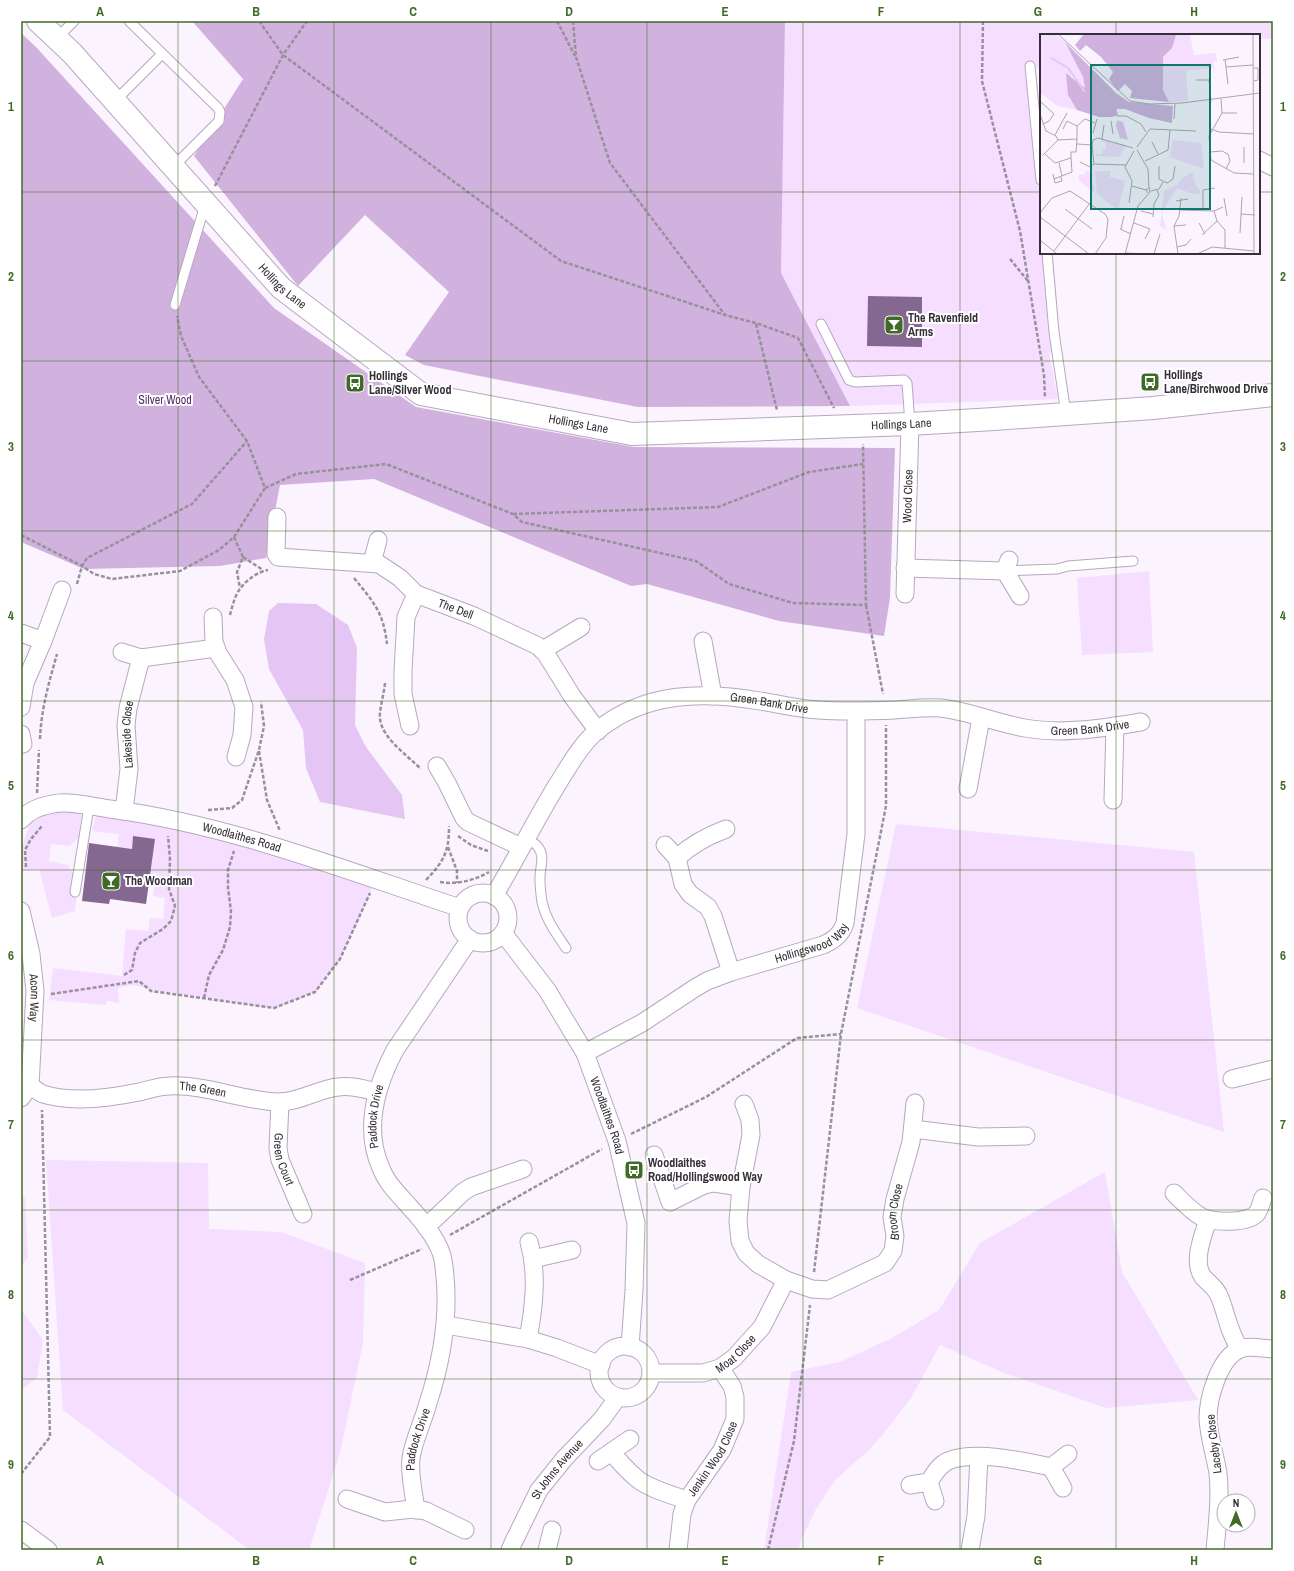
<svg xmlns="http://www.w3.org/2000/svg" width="1294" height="1571" font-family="'Archivo Narrow',sans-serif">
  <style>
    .green { fill: #f5deff }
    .forest { fill: #d1b2df }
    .water { fill: #e5c5f3 }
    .building { fill: #856891 }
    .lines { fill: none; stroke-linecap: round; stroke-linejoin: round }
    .lane-casing { stroke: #b8a7c0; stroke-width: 11 }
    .street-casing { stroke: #b8a7c0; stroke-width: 19 }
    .secondary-casing { stroke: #b8a7c0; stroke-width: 24 }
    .path { stroke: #97919b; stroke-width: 2.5; stroke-dasharray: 4 2; stroke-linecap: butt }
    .lane { stroke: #fff; stroke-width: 9 }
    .street { stroke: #fff; stroke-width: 17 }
    .secondary { stroke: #fff; stroke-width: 22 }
    .grid { fill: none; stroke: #416a27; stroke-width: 1; stroke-opacity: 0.55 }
    .labels { text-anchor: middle; stroke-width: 4; stroke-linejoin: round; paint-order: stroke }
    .street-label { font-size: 12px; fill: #352f38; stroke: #fff }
    .poi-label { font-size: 12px; font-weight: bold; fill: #352f38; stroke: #fff; text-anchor: start }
    .park-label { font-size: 12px; fill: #552e65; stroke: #fff }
    .inset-river { fill: none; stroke: #e5c5f3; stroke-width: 2 }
    .inset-road { fill: none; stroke: #aca5af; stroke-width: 1 }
    .view { fill: #0f766e; fill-opacity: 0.15; stroke: #0f766e; stroke-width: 2 }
    .inset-edge { fill: none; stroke: #352f38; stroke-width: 2 }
    .neatline { fill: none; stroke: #416a27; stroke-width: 1.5 }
    .grid-label { font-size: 13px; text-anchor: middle; font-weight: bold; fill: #416a27 }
  </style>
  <rect width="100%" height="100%" fill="#fbf4ff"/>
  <path class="green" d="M785 21H1273V39H1259V35H1041V67L1036 68 1041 120V253H1053L1061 351 1049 353 1058 399 850 406 781 273Z
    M1149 571 1153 652 1082 655 1077 578Z
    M54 803 82 809 79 838 69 846 51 844 49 861 68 865 78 883 75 911 52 918 39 869 23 871 21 849 30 823Z
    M98 808 165 818 373 887 340 959 315 992 274 1008 154 990 133 985 118 988 119 1003 107 1001 106 1005 49 1000 53 968 122 976 126 929 148 931 150 918 163 919 165 898 153 896 156 875 150 873 133 837 132 849 117 847 119 834 92 831Z
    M896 824 1194 852 1224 1132 857 1008Z
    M46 1160 208 1163 209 1229 281 1232 365 1263 363 1343 340 1453 309 1550H250L63 1410Z
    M1105 1172 1122 1272 1198 1400 1106 1408 1004 1373 940 1345 911 1398 884 1433 869 1450 835 1480 815 1511 802 1538 798 1550H764L791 1372 840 1362 892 1338 939 1310 980 1243Z
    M21 1195 25 1198 28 1258 21 1266Z
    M21 1309 43 1340 37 1378 21 1390Z"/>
  <path class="forest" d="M192 21H785L781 273 850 406 638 407 424 365 405 355 449 292 365 215 298 286 194 156 243 79Z
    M21 33 36 47 274 308 416 407 634 447 895 448 890 598 884 636 779 621 647 584 631 586 374 479 280 485 266 558 220 566 84 569 21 542Z"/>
  <path class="water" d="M278 603 316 604 348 625 357 648 355 725 366 747 402 795 405 819 320 802 306 768 303 730 269 669 264 639 269 611Z"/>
  <path class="building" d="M868 296 922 297V347L867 346Z
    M133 836 155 839 146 904 110 899 109 904 82 901 89 843 132 849Z"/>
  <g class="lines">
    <defs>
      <path id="lane" d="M129 21 218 108 220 112 219 121 173 167
        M57 38 74 21
        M1030 66 1041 180
        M115 101 162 54
        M1047 253 1054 332 1066 414
        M175 305 205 205
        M821 324 849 380 855 382 904 380 907 383 910 424
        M1005 571 1057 569 1068 566 1133 561
        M526 838C530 841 535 843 538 847 546 857 539 869 540 880 540 887 541 895 542 902 546 920 556 933 566 948
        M75 892 89 807"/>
      <g id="street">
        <path d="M1259 160 1273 167"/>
        <path id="s1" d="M277 517 276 554 278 557 379 564 400 578 416 594 474 616 538 646 546 654 572 696 598 731"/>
        <path d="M1009 560 1005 571 1020 596"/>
        <path d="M372 563 378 540"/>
        <path d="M905 568 1005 571"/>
        <path id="s2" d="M905 594 910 424"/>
        <path d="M213 617 214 642 218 653 235 680 244 707 242 735 236 757"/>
        <path d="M21 633 43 641"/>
        <path d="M703 641 713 696"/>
        <path d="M543 650 581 627"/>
        <path d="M122 652 141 658 216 648"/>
        <path d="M21 707 25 683 43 641 62 590"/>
        <path d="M410 726 403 694V671L406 617 416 594"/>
        <path d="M21 734 23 744"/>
        <path d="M437 766 447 783 464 818 468 822 521 847"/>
        <path d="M968 789 981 718"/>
        <path d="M1113 800 1115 726"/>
        <path id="s3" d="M124 811 129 769 126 725 128 708 141 658"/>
        <path id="s4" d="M21 820C28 811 41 806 53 804 68 800 94 807 110 809 231 825 345 870 460 908"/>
        <path d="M665 845 677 858 683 884 690 894 708 907 713 916 731 972"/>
        <path d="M677 858C692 844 707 836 726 829"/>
        <circle cx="483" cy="918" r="25"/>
        <path id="s5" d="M494 896C516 859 535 821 557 785 569 766 581 744 598 730 645 692 702 691 760 701 780 704 799 709 819 710 845 712 870 711 895 710 910 709 926 707 940 708 969 711 996 723 1025 728 1063 735 1103 728 1141 722"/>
        <path id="s6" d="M21 911 31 954 35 991 30 1086"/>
        <path id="s7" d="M503 933 547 990 585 1053 617 1141 636 1223 634 1290 630 1347"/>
        <path id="s8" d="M585 1053 642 1023 695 988 707 981 731 972 823 945C834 940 841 935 845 923L856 834V712"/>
        <path d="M1232 1079 1273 1069"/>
        <path id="s9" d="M30 1086C34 1088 38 1092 43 1094 71 1103 110 1098 139 1092 149 1090 159 1086 169 1086 206 1084 242 1101 279 1102 300 1102 318 1089 338 1087 351 1085 364 1089 377 1092"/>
        <path d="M21 1098 30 1086"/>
        <path id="s10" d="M280 1102 278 1148 280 1160 303 1214"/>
        <path id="s11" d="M744 1104 750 1120 751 1135 741 1187 738 1221 740 1241 746 1253 758 1264 786 1280 812 1289 828 1290 885 1263 893 1251 895 1236 892 1217 895 1199 911 1142 915 1103"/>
        <path d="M913 1129 978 1137 1026 1136"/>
        <path d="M654 1155 670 1202 704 1185 714 1183 741 1187"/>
        <path d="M1174 1193C1182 1201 1190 1210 1200 1216 1211 1223 1248 1224 1257 1213 1260 1209 1261 1203 1263 1198"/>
        <path d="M1208 1220C1203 1235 1192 1262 1203 1277 1209 1284 1217 1288 1220 1298 1227 1316 1229 1333 1240 1349"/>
        <path d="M426 1227 463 1192 471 1187 523 1169"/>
        <path d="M533 1259 572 1250"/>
        <path d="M446 1325 528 1339 557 1348 601 1365"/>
        <path d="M528 1339C534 1307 538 1274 529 1242"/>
        <circle cx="625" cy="1372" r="26"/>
        <path id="s12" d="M651 1373H703L720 1368 734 1358 762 1327 786 1280"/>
        <path d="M611 1452C620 1462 629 1473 640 1481 654 1490 671 1495 687 1500"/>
        <path d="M598 1461 630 1439"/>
        <path d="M929 1482C934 1474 939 1465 948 1461 975 1450 1023 1461 1051 1467"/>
        <path d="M910 1485 929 1482 935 1501"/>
        <path d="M1063 1488 1051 1467 1068 1454"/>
        <path d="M347 1499 385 1512 413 1509 426 1511 465 1530"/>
        <path id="s13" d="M416 1510C414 1493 409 1475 411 1458 414 1439 423 1422 428 1403 443 1357 451 1309 443 1260 440 1242 420 1218 408 1205 398 1194 386 1182 381 1168 363 1128 376 1086 395 1050L470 939"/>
        <path d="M21 1530 48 1550"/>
        <path id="s14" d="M510 1550 513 1543 539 1490 564 1459 602 1419 618 1397"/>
        <path d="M547 1550 552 1530"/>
        <path id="s15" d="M678 1550 682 1514 687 1500 722 1450 735 1419V1397L732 1386 720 1368"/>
        <path d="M970 1550 976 1516 979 1457"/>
        <path d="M1215 1550C1217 1525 1221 1499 1218 1473 1215 1455 1209 1437 1208 1419 1208 1398 1219 1358 1240 1349 1249 1345 1263 1349 1273 1349"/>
      </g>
      <g id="secondary">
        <path id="s16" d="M38 21 72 53 281 288 421 394 632 434 910 424 994 419 1153 408 1273 395"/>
      </g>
    </defs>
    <use href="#lane" class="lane-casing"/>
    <use href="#street" class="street-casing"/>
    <use href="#secondary" class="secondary-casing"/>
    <path class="path" d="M259 21 283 55 561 261 725 315 756 323 798 338 834 408
      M557 21 575 56
      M573 21 576 57 610 163 725 315
      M983 21 982 81 1020 231 1044 375 1045 398
      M215 186 283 55 307 21
      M1010 259 1028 281
      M756 324 777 410
      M265 488 296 474 386 464 513 514 522 522 696 561 729 584 793 603 866 605 863 444
      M513 514 718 507 809 472 863 464
      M21 535 82 566 94 574 112 579 180 571 219 550 234 537 265 488 247 441 199 377 181 336 177 316
      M234 537 243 557 237 572 240 588
      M243 557 263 570
      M354 578C374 603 383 611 387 644
      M77 584 82 566 87 558 192 504 247 441
      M866 605 883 694
      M230 615C232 607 235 595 240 589 246 580 259 571 268 570
      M385 683C384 693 381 703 380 713 377 735 407 755 421 769
      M40 739C41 710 49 682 57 654
      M259 751 267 800 280 831
      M37 793 39 750
      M208 810 232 808 242 800 259 750 264 726 261 702
      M458 836 471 845 488 851
      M448 847 457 871V883
      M26 867 25 850 31 839 42 826
      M426 880C444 861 449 852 449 826
      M440 882C457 885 475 880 489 872
      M124 975 132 970 135 953 140 943 163 929 171 921 175 906 169 889 170 859 168 836
      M51 994 139 981 151 991 274 1008 315 992 340 959 370 893
      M204 998 209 975 223 950 230 927 231 911 228 888V870L234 851
      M631 1134 706 1097 797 1038 841 1034
      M450 1235 602 1149
      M814 1272 841 1034 886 806V725
      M350 1280 422 1249
      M21 1474 50 1437 42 1110
      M768 1550 794 1441 810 1305"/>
    <use href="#lane" class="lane"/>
    <use href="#street" class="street"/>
    <use href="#secondary" class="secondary"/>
  </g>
  <path class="grid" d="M178 21V1550M334 21V1550M491 21V1550M647 21V1550M803 21V1550M960 21V1550M1116 21V35M21 192H1041M1259 192H1273M1116 253V1550M21 361H1273M21 531H1273M21 701H1273M21 870H1273M21 1040H1273M21 1210H1273M21 1379H1273"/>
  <defs>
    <symbol id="bar-square" viewBox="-11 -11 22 22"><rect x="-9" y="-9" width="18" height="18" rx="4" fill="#416a27" stroke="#fff"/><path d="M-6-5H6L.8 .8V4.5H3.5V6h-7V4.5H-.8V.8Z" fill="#fff"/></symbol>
    <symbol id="bus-square" viewBox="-11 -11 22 22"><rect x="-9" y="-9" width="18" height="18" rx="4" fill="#416a27" stroke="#fff"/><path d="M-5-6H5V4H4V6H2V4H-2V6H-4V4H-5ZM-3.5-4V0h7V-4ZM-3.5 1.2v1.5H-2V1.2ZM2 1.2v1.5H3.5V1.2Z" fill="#fff"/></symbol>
  </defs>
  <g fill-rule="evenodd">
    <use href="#bar-square" x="883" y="314" width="22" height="22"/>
    <use href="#bus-square" x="1139" y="371" width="22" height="22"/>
    <use href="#bus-square" x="344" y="372" width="22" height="22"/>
    <use href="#bar-square" x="100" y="870" width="22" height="22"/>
    <use href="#bus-square" x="623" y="1159" width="22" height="22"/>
  </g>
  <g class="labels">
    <g class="street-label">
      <text dy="4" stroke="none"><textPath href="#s16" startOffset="361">Hollings Lane</textPath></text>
      <text dy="4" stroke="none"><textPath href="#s16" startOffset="697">Hollings Lane</textPath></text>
      <text dy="4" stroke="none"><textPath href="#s16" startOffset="1021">Hollings Lane</textPath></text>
      <text dy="4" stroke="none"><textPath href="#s2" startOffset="98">Wood Close</textPath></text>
      <text dy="4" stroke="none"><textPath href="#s1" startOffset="232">The Dell</textPath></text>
      <text dy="4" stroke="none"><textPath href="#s5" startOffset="376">Green Bank Drive</textPath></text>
      <text dy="4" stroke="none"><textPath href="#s5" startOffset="700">Green Bank Drive</textPath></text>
      <text dy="4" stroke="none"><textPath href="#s3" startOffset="77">Lakeside Close</textPath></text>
      <text dy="4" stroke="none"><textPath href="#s4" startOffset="229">Woodlaithes Road</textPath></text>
      <text dy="4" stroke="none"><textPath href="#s8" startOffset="254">Hollingswood Way</textPath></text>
      <text dy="4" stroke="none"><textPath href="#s6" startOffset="88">Acorn Way</textPath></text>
      <text dy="4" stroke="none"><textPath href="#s9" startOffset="177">The Green</textPath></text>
      <text dy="4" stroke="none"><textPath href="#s7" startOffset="212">Woodlaithes Road</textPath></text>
      <text dy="4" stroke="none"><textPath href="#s13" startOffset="420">Paddock Drive</textPath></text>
      <text dy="4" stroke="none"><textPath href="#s10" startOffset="58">Green Court</textPath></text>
      <text dy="4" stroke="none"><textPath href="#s11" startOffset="362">Broom Close</textPath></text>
      <text dy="4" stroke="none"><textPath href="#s12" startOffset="91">Moat Close</textPath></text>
      <text dy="4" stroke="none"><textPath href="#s13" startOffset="72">Paddock Drive</textPath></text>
      <text transform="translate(1214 1444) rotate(-97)" y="4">Laceby Close</text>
      <text dy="4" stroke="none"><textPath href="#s15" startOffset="100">Jenkin Wood Close</textPath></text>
      <text dy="4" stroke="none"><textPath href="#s14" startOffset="94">St Johns Avenue</textPath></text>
    </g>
    <g class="poi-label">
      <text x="908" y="322">The Ravenfield<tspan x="908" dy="14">Arms</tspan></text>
      <text x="1164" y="379">Hollings<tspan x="1164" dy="14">Lane/Birchwood Drive</tspan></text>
      <text x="369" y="380">Hollings<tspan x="369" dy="14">Lane/Silver Wood</tspan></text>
      <text x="125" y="885">The Woodman</text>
      <text x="648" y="1167">Woodlaithes<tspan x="648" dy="14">Road/Hollingswood Way</tspan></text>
    </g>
    <g class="park-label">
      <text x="165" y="404">Silver Wood</text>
    </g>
  </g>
  <g transform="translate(1040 34)">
    <rect width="220" height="220" fill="#fbf4ff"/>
    <path d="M0 0H15L25 8 43 43 45 55 31 41 28 61 37 76 18 72 0 59ZM150 0 154 21 176 19 177 27 173 28 174 34 146 37 148 67 129 68 123 56V23L132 14 136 1ZM60 105 86 111 80 122 76 123 56 122V120H62L63 116 66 115 65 108H62ZM133 106 161 109 164 135 130 123ZM46 136 53 141 52 149 55 154 53 158 39 147V140L44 141ZM55 137H70V143L85 147 78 176 57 160ZM153 138 154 147 161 159 153 160 137 154 124 175 122 181 127 196 120 192 124 157 137 151 141 145Z" fill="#f5deff"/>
    <path d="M44 0H143L136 1 132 14 123 23V56L129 68 90 64 92 57 85 50 78 57 69 45 73 38 61 23 46 11 40 17 35 11ZM25 8 76 59 89 68 133 72 132 89 109 84 85 75H77L76 82 71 83H59L37 76 28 61 26 39 45 54 43 43Z" fill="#d1b2df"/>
    <path d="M77 86 83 88 88 106 80 104 76 92Z" fill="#e5c5f3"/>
    <path class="inset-river" d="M11 24 28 34 45 58"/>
    <path class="inset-road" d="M18 0 90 67 109 70 142 69 220 59M213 0 214 220M185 25 188 50M183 26 199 23M186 33 213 31M156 46H169L171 67M214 47 218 46V34H214M181 65 182 79 169 102 171 126 194 139 213 140M0 67 14 80 9 87 3 90M77 78V82H86L101 90 106 98M182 79H197M0 80 6 97 16 102 18 106M134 85 135 70M71 87 73 100M23 95 27 87 37 92M171 95 179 98 214 100M53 99 57 85M15 101 27 79M37 105V92L45 85 55 89M62 105 64 91M112 108 118 120M37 110 52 111 54 130M52 111 53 106 58 104 93 114M97 113 110 95 156 97M204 113V129M97 116 108 135 109 154M170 118 182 117 188 120 190 127 186 135M3 121 18 106 37 105 36 118H31V124L15 129 5 120M105 127 128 116 130 96M40 128 50 133 54 130M19 129 22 142M54 130 86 131M119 132V145L127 149 133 145 135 132M13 140 15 149 22 147 21 143M14 145 32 138 31 124M92 152 106 156M111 157 119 155 123 148M184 164 187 182M136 167 148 165M89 169 92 147 85 133 94 117M25 175 52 195M140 176 174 177 183 173M163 176V156L175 154M101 177 113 180M174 177 177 187 185 196V214M0 179 12 164 30 157 65 180 68 185 66 204 55 220M201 180 215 181M0 183 49 220M113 183 114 170 119 161 117 156M94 189 110 195 105 205M159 189 165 200M134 192 146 191M80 195 91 200M81 195 84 182M200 199 202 163M162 201 177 187M0 206 17 220M137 213 146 211 151 205M14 217 50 169M85 219 108 220M85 220 98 172 110 158 109 154 106 156 108 159M114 220 120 200M138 220 134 192 139 182 141 164M157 220 172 213 214 217"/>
    <path class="view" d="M51 31H170V175H51Z"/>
    <rect width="220" height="220" class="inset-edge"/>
  </g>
  <rect width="1294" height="1571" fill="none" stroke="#ffffff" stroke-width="44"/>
  <g transform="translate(1236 1513)"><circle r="19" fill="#ffffff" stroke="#aeacaf"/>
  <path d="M0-3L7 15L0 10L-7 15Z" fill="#416a27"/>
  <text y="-6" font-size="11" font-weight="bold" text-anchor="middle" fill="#352f38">N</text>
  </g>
  <rect x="22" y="22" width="1250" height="1527" class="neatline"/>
  <g class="grid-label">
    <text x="100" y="16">A</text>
    <text x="256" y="16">B</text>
    <text x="413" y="16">C</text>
    <text x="569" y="16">D</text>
    <text x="725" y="16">E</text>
    <text x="881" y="16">F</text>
    <text x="1038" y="16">G</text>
    <text x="1194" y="16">H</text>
    <text x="11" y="111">1</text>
    <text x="1283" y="111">1</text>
    <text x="11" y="281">2</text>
    <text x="1283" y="281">2</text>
    <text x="11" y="451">3</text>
    <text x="1283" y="451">3</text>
    <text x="11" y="620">4</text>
    <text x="1283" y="620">4</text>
    <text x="11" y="790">5</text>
    <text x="1283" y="790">5</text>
    <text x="11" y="960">6</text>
    <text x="1283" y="960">6</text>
    <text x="11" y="1129">7</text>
    <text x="1283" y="1129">7</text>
    <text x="11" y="1299">8</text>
    <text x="1283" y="1299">8</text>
    <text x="11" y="1469">9</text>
    <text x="1283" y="1469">9</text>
    <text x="100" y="1565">A</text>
    <text x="256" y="1565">B</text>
    <text x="413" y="1565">C</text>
    <text x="569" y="1565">D</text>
    <text x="725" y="1565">E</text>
    <text x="881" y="1565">F</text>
    <text x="1038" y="1565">G</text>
    <text x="1194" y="1565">H</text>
  </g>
</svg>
